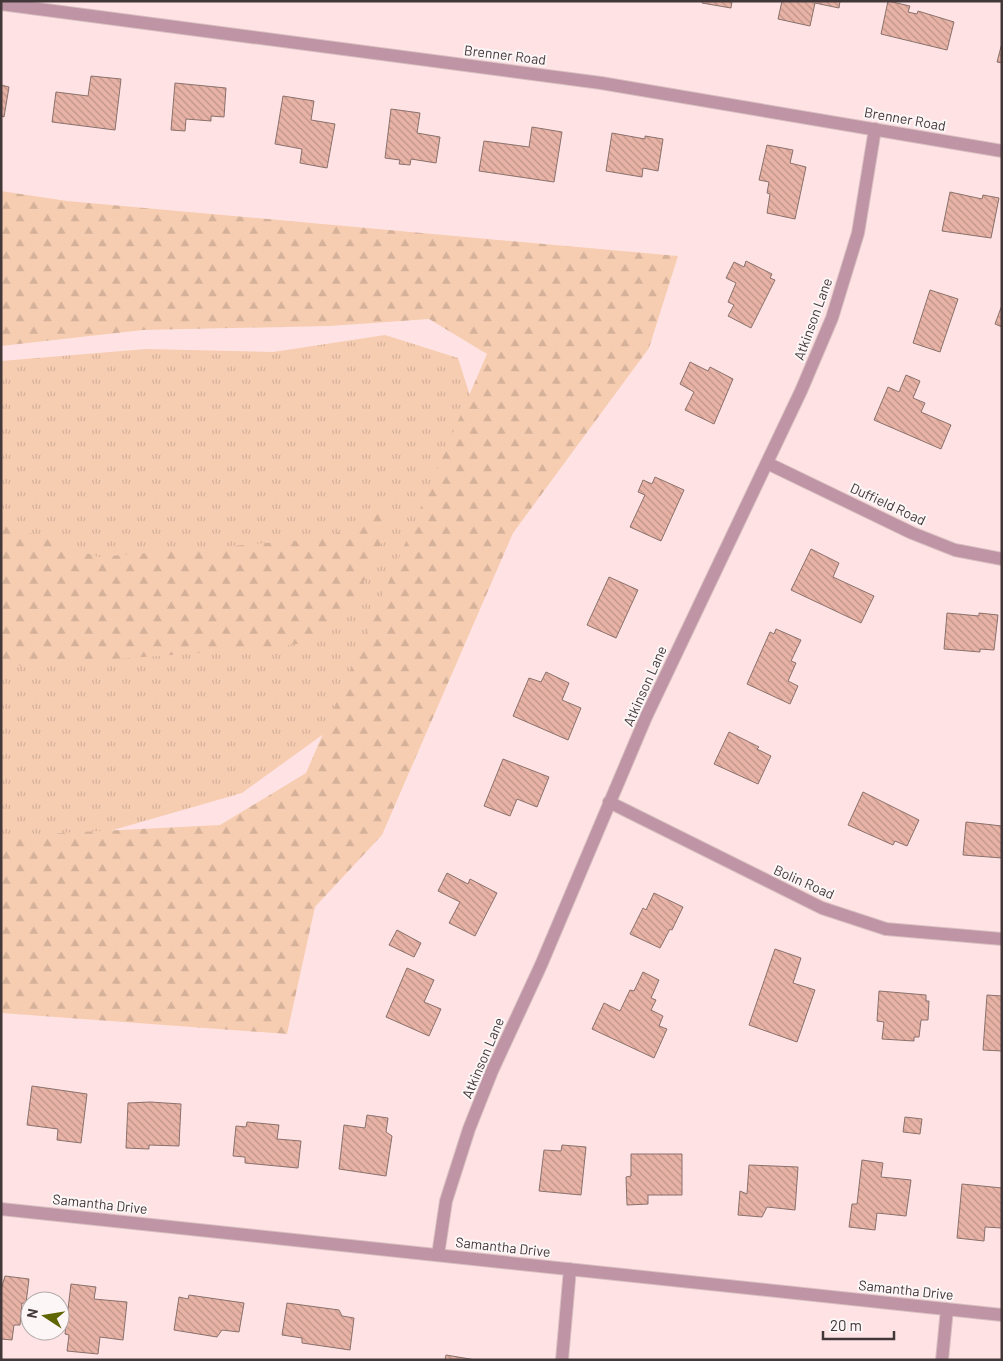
<svg xmlns="http://www.w3.org/2000/svg" width="1003" height="1361" font-family="Barlow,sans-serif">
  <style>
    .grass { fill: url(#grass-tufts) }
    .forest { fill: url(#forest-firs) }
    .building { fill: url(#building-back-hatch); stroke: #89716c }
    .lines { fill: none; stroke-linecap: round; stroke-linejoin: round }
    .minor-casing { stroke: #d9c1c2; stroke-width: 14 }
    .minor { stroke: #bf94a5; stroke-width: 12 }
    .labels { text-anchor: middle; stroke-width: 4; stroke-linejoin: round; paint-order: stroke }
    .street-label { font-size: 14px; fill: #433839; stroke: #fcf6f6 }
  </style>
  <defs>
    <pattern id="grass-tufts" width="24" height="20" patternUnits="userSpaceOnUse" patternTransform="scale(1.25)"><rect width="24" height="20" fill="#f7cdb2"/><path d="M3 7l-1-3M5 7V3M7 7l1-3M15 17l-1-3M17 17v-4M19 17l1-3" fill="none" stroke="#d5b19a"/></pattern>
    <pattern id="forest-firs" width="22" height="20" patternUnits="userSpaceOnUse" patternTransform="scale(1.25)"><rect width="22" height="20" fill="#f7cdb2"/><path d="M5 1l3.5 6h-7zM16 11l3.5 6h-7z" fill="#d5b19a"/></pattern>
    <pattern id="building-back-hatch" width="6" height="6" patternUnits="userSpaceOnUse" patternTransform="scale(1.25)"><rect width="6" height="6" fill="#e8b3a6"/><path d="M-1 5l2 2M0 0l6 6M5-1l2 2" fill="none" stroke="#be9388"/></pattern>
  </defs>
  <rect width="100%" height="100%" fill="#ffe3e4"/>
  <path class="grass" d="M385 335 458 358 480 427 383 691 242 793 47 849 1 855V361L146 349 273 352Z"/>
  <path class="forest" d="M1 191 67 201 678 256 649 348 513 533 382 835 315 907 287 1034 1 1013V836L220 825 306 773 487 354 429 319 330 326 143 330 1 346Z
    M384 506 388 529 354 603 315 642 243 650 1 667V523L98 557 328 538Z"/>
  <path class="building" d="M702 1H732L731 8 702 3Z
    M782 1H840L839 8 815 3 810 26 778 19Z
    M888 1 910 6 908 12 917 14 918 11 954 22 947 50 881 34Z
    M1002 43V63L997 62Z
    M91 76 121 79 115 130 52 122 56 92 88 96Z
    M175 83 226 88 224 117 211 116V121L186 119 185 131 171 130Z
    M1 85 9 87 4 117 1 116Z
    M283 96 314 101 311 120 335 124 327 168 300 163 302 149 275 144Z
    M391 109 420 113 417 133 440 137 436 163 411 159 410 165 399 164 400 160 385 158Z
    M532 127 562 132 554 182 479 171 484 141 529 147Z
    M612 133 645 139V136L663 139 658 171 643 168 642 177 606 171Z
    M767 145 793 150 790 163 806 167 795 219 767 213 770 194 767 193 769 182 759 180Z
    M950 192 982 199 983 195 999 198 991 238 942 231Z
    M746 261 772 274 770 278 775 280 751 328 728 316 734 305 728 302 736 283 726 278 734 262 744 267Z
    M930 290 958 299 940 352 913 343Z
    M1002 305V327L995 324Z
    M690 362 708 371 710 367 733 379 714 424 685 410 694 392 680 384Z
    M906 375 920 381 913 398 925 403 921 412 951 425 941 449 874 420 888 387 899 392Z
    M655 477 684 490 661 541 630 527 645 495 638 492 643 480 652 484Z
    M811 549 839 563 833 577 874 596 861 623 791 590Z
    M609 577 638 590 616 638 587 625Z
    M947 613 979 616V613L998 615 994 650 980 649V652L944 649Z
    M776 629 801 640 791 661 796 663 788 681 798 686 790 704 747 684 770 632 774 634Z
    M546 672 569 683 562 700 581 708 568 740 513 716 529 678 541 682Z
    M729 732 759 747 757 749 771 756 758 784 714 764Z
    M503 759 549 777 537 807 517 799 510 816 484 806Z
    M863 792 919 820 907 846 895 841 893 845 848 825Z
    M966 822 1002 826V858L963 855Z
    M447 873 468 884 470 879 497 893 475 936 449 923 460 902 438 891Z
    M654 893 683 907 672 930 670 929 660 948 630 934 643 908 646 910Z
    M397 930 421 943 414 957 389 945Z
    M775 949 801 958 793 983 815 990 797 1042 749 1025Z
    M407 968 434 980 424 1002 441 1009 429 1036 386 1017Z
    M643 972 659 980 651 998 656 1000 651 1010 663 1016 659 1026 667 1029 654 1058 592 1029 604 1003 620 1011 630 990 634 991Z
    M879 991 926 995V1001H929L928 1020H921L919 1037H914V1041L882 1039 884 1022 877 1021Z
    M987 995 1002 996V1051L983 1050Z
    M32 1086 87 1094 81 1143 57 1140 58 1129 27 1125Z
    M150 1102 181 1104 179 1146 149 1145V1149L126 1148 128 1103Z
    M367 1115 388 1118 386 1132 392 1136 386 1176 339 1169 344 1125 365 1128Z
    M905 1117 922 1119 920 1134 903 1132Z
    M247 1122 279 1125 277 1139 301 1141 298 1168 245 1163V1157L233 1156 236 1126 246 1127Z
    M562 1145 586 1147 581 1195 539 1191 544 1150 561 1151Z
    M631 1154H682V1195H648V1204L627 1205 626 1177 631 1176Z
    M862 1160 883 1163 881 1177 911 1180 906 1216 877 1213 875 1230 849 1227 852 1204H857Z
    M749 1165 798 1167 795 1210 767 1207 762 1217 738 1215 740 1191 747 1194Z
    M962 1184 1002 1188V1228L985 1227 984 1241 957 1238Z
    M5 1276 29 1279 26 1303H22L20 1325H14L12 1340 1 1339V1290Z
    M71 1284 96 1287 94 1299 127 1302 123 1340 100 1337 98 1354 67 1351 69 1335 65 1334Z
    M189 1295 244 1303 239 1332 222 1330 217 1337 174 1330 179 1297 188 1299Z
    M287 1303 339 1310 342 1316 354 1318 350 1350 302 1343V1338L282 1335Z
    M446 1355 476 1360H445Z"/>
  <g class="lines">
    <defs>
      <path id="minor" d="M1 4 601 83 1002 151
        M767 463 912 533 955 550 1002 559
        M609 802 822 908 886 929 1002 939
        M1 1209 1002 1315
        M438 1255 446 1201 469 1129 492 1071 541 965 646 717 801 391 832 318 858 233 875 129
        M562 1360 570 1269
        M942 1360 947 1309"/>
    </defs>
    <use href="#minor" class="minor-casing"/>
    <use href="#minor" class="minor"/>
  </g>
  <g class="labels">
    <g class="street-label">
      <text transform="translate(505 55) rotate(7)" y="5">Brenner Road</text>
      <text transform="translate(905 119) rotate(10)" y="5">Brenner Road</text>
      <text transform="translate(813 319) rotate(-70)" y="5">Atkinson Lane</text>
      <text transform="translate(888 504) rotate(25)" y="5">Duffield Road</text>
      <text transform="translate(645 686) rotate(-66)" y="5">Atkinson Lane</text>
      <text transform="translate(804 882) rotate(24)" y="5">Bolin Road</text>
      <text transform="translate(483 1058) rotate(-67)" y="5">Atkinson Lane</text>
      <text transform="translate(100 1204) rotate(6)" y="5">Samantha Drive</text>
      <text transform="translate(503 1247) rotate(6)" y="5">Samantha Drive</text>
      <text transform="translate(906 1290) rotate(6)" y="5">Samantha Drive</text>
    </g>
  </g>
  <rect width="1003" height="1361" fill="none" stroke="#433839" stroke-width="5"/>
  <g transform="translate(45 1316) rotate(282)"><circle r="24" fill="#fcf6f6" stroke="#b2aaaa"/>
  <path d="M0-4L9 19L0 12L-9 19Z" fill="#5e6502"/>
  <text y="-8" font-size="14" font-weight="bold" text-anchor="middle" fill="#433839">N</text>
  </g>
  <path d="M823 1331v8h71v-8" fill="none" stroke="#433839" stroke-width="2.5"/>
  <text x="830" y="1331" font-size="15" fill="#433839" stroke="#fcf6f6" stroke-width="4" paint-order="stroke">20 m</text>
</svg>
